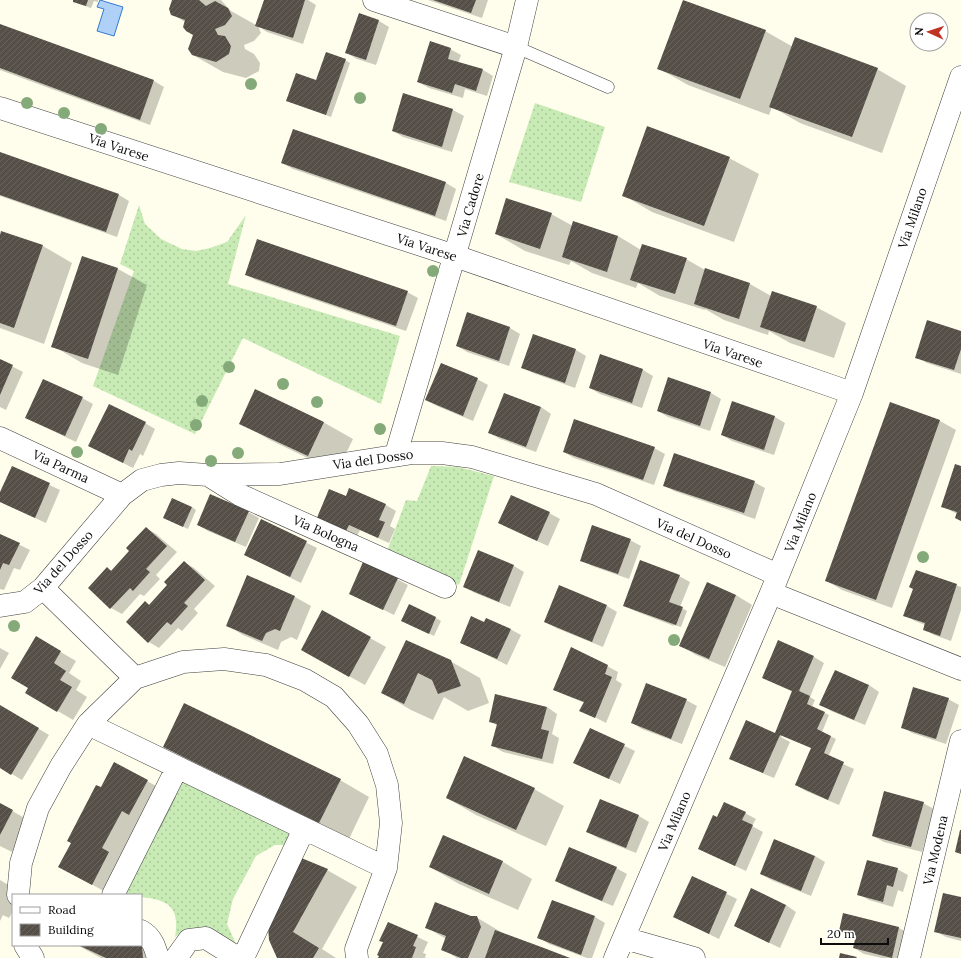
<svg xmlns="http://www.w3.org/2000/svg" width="961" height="958" font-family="Lora,serif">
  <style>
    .grass { fill: url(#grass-dots) }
    .water { fill: #afd1f8; stroke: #347ad1 }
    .shadow { fill: #0003 }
    .building { fill: url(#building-hatch) }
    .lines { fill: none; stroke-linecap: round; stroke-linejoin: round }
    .lane-casing { stroke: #3f3f3f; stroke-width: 13 }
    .street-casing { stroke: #3f3f3f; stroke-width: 23 }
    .lane { stroke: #fff; stroke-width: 12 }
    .street { stroke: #fff; stroke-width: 22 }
    .tree { fill: #84aa79 }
    .labels { text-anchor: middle; stroke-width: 4; stroke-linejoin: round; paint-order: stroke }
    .street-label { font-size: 13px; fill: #0c0c0c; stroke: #fff }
  </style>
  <defs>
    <pattern id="grass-dots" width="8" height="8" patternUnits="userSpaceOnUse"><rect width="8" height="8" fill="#c8eab5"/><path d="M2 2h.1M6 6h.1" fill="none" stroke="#abc89a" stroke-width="1.8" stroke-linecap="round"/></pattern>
    <pattern id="building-hatch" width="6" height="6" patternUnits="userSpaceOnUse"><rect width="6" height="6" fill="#554f48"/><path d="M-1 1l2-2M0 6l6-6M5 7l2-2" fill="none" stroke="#68645e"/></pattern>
  </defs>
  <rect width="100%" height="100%" fill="#fffeec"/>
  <path class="grass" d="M535 103 605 127 581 202 509 182Z
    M139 205 145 224 161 239 182 249 196 251 210 248 227 242 246 215 228 284 400 336 381 404 243 338 195 434 93 386 134 271 120 264Z
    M431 466 458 467 494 476 459 585 386 554 406 500 417 501Z
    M180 776 294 830 285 845H275L256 856 233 899 227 924 236 944 198 929 187 930 175 937C180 907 169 900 141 897V895H119Z"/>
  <path class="water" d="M100 0 123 7 114 36 97 31 104 9 97 7Z"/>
  <path class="shadow" d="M74 0H98V2L94 1 91 8 79 4 74 1Z
    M174 0H221L231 11 256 25 265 0H308L316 5 303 44 267 32 258 26 261 33 254 41 244 45 245 49 254 54 260 63 259 71 246 78 223 72 193 55 194 35 185 22 172 14Z
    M428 0H488L482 18Z
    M360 14 379 21 389 27 376 65 357 59 347 53Z
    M0 25 154 81 164 87 150 125 0 70Z
    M765 31 793 47 877 69 906 86 882 153 800 123 772 107 769 115 688 85 658 68Z
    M450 49 461 55 458 63 483 70 493 76 487 96 465 89 463 98 429 88 418 82Z
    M345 60 350 63 331 117 288 101Z
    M404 95 453 110 464 116 452 152 403 137 393 131Z
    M294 130 446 183 456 189 446 221 293 169 282 163Z
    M0 154 119 195 129 201 117 237 0 196Z
    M729 158 759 174 734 242 652 212 623 195Z
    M551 214 573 226 574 222 618 236 641 250 686 259 705 270 750 284 771 296 816 307 846 323 834 358 790 343 769 331 768 335 724 320 705 309V310L660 296 638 283 636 288 592 273 571 261 569 265 525 251 496 234Z
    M2 232 43 246 72 263 44 344 0 328V238Z
    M82 257 118 269 147 285 118 375 82 363 53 346Z
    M246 274 407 292 418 298 406 331 256 280Z
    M468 314 510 328 520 334 509 366 467 352 457 346Z
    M961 332V374L927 363 916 357Z
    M533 335 576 350 586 356 575 388 533 373 522 367Z
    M601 356 643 370 653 376 642 408 600 394 590 388Z
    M0 360 23 372 6 410 0 407Z
    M477 379 488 385 473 421 437 406 426 400Z
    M669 379 711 393 721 399 710 431 668 417 658 411Z
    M82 398 93 404 76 442 26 418Z
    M733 402 775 417 785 423 774 455 732 441 722 435Z
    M891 403 940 421 956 430 892 608 842 590 827 581Z
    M541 407 551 414 536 452 500 439 490 433Z
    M323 422 353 439 337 472 270 440 240 423Z
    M145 423 155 429 143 456 140 454 133 468 90 446Z
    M654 448 665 454 654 485 574 458 564 452Z
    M12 467 60 490 46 523 0 502V494Z
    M961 467V521L957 514 942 506Z
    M754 482 765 488 755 519 674 491 664 485Z
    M346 497 386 505 396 511 390 526 395 529 389 543 360 530 356 538 328 526Z
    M192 507 196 510 188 529 169 520Z
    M248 512 259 518 246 547 208 531 198 525Z
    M549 513 560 519 548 546 510 529 499 523Z
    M261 520 317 548 301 583 245 555Z
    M146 528 156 534 177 552 156 575 160 579 144 596 140 594 122 614 111 608 89 588 107 568 112 571 131 551Z
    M0 535 30 550 20 570 14 568 4 590 0 589Z
    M630 540 641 546 629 579 592 566 581 560Z
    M479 552 514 566 524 572 510 607 475 593 464 587Z
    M184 562 194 568 215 586 194 609 198 613 182 631 178 628 159 648 149 642 127 622 145 602 150 605 168 585Z
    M916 571 961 587V610L951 641 934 635 924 629 925 625 915 621 904 615 914 589Z
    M679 576 690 582 680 607 687 611 681 627 674 625V626L635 611 624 605Z
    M248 577 295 597 311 606 297 640 291 637 281 642 278 650 243 635 227 625Z
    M397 579 408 585 394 615 350 593Z
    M708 583 736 595 752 605 725 667 696 655 681 646Z
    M559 587 607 606 617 612 603 647 556 628 545 622Z
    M436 618 441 621 434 636 408 623Z
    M485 623 510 629 521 635 507 665 461 642Z
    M370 638 386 647 365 685 318 659Z
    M406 641 450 661 480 678 489 703 468 711 444 697 433 720 411 710 382 693Z
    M52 647 76 661 69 673 81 681 76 690 87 697 73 720 26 692Z
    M0 648 9 653 0 669Z
    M814 657 824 663 810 697 815 700 812 707 829 715 822 732 836 739 828 757 854 769 839 805 806 791 796 785 812 748 782 735 781 737 790 742 774 778 741 764 730 758 775 734 793 692 763 678Z
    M607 666 618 672 616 680 622 684 606 723 581 710 585 703 565 695 555 689Z
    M869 685 879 692 865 725 831 711 821 704Z
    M948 699 959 705 946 744 912 733 902 727Z
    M686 700 697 706 682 744 642 729 632 723Z
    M0 706 49 735 22 780 0 767Z
    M547 707 557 714 552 734 559 738 553 764 503 752 493 746 498 726 490 721Z
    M590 729 635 751 620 784 585 768Z
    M164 746 340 780 369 797 349 839 193 763Z
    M147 781 176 797 159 831 151 827 111 895 60 867 101 788Z
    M534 789 564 806 546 846 476 815 447 798Z
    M601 800 639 816 649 822 636 853 598 838 588 832Z
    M923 803 934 809 922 852 884 842 873 836Z
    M0 804 28 820 12 852 0 846Z
    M745 813 756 819 752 826 763 832 746 871 699 849 718 818Z
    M444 836 503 862 532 879 518 910 459 884 430 867Z
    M815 856 825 862 811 896 771 880 761 874Z
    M299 858 327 870 357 887 322 949 336 958H277Z
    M616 868 627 874 613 906 567 887 556 881Z
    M897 869 908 875 903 892 898 890 893 907 869 900 858 894Z
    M693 877 737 899 719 939 674 917Z
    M0 880 18 891 13 895V911L9 918 3 915 0 921Z
    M961 898V941L946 937 935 931Z
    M552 901 595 917 605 923 592 958H587L549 944 539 937Z
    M786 905 796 912 780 948 735 926Z
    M844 914 899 928 910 934 904 958H882L864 954 854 948 856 938 850 937 840 931Z
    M476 917 506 935 567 958H457L442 949 446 939 426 927Z
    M388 923 428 942 423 953 426 954 425 958H379L384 942 381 941Z
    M77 945H141L170 958H101Z"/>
  <path class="building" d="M73 0H88L86 6 73 2Z
    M172 0H199L206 6 215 1 228 8 232 16 225 25 215 29 218 35 225 36 231 46 229 54 216 62 192 55 188 49 193 35 186 31 183 27 185 20 171 15 169 9Z
    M264 0H305L293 38 255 26Z
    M433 0H476L471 13Z
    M683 0 766 30 740 99 657 69Z
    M359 13 379 20 366 60 345 53Z
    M0 24 154 80 140 120 0 68Z
    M795 37 878 68 852 137 769 107Z
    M430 41 451 48 448 59 483 69 476 91 455 84 452 93 417 82Z
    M326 52 346 59 326 115 286 101 296 73 316 80Z
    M403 93 453 109 442 147 392 131Z
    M647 126 730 157 704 226 622 196Z
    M293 129 446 182 435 216 281 163Z
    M0 152 119 194 106 232 0 195Z
    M506 198 552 213 540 249 495 234Z
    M573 221 618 236 607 272 562 257Z
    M1 231 43 245 14 328 0 323V235Z
    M257 239 408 291 396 326 245 275Z
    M642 244 687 258 675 294 630 280Z
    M82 256 118 268 88 359 51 347Z
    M705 268 750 283 739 319 694 304Z
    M772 291 817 306 805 342 760 327Z
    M467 312 510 327 499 361 456 346Z
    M927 320 961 331V349L954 370 915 358Z
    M533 334 576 349 565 383 521 368Z
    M600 354 643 369 632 403 589 388Z
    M0 359 13 365 0 395Z
    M441 363 478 378 463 416 425 400Z
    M668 377 711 392 700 426 657 411Z
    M43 379 83 397 65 436 25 418Z
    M255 389 324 422 308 456 239 424Z
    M504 393 541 407 526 447 488 433Z
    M732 401 775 416 764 450 721 435Z
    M890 402 940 420 876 600 825 581Z
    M109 404 146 422 132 451 129 449 123 463 88 446Z
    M574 419 655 447 643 480 563 452Z
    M674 453 755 481 744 513 663 486Z
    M955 464 961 466V521L955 518 957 512 941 507Z
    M12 466 50 483 35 518 0 502V492Z
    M349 488 386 504 379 520 385 522 378 538 349 525 345 533 316 520 329 489 346 496Z
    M210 494 249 511 235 542 197 525Z
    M511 495 550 512 537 541 498 523Z
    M172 498 192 507 183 527 163 518Z
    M261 519 307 541 290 577 244 555Z
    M592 525 631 539 618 574 580 561Z
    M146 527 167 546 146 569 150 572 133 591 130 588 110 609 88 588 107 567 111 571 129 551 126 548Z
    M0 534 20 543 9 565 3 563 0 570Z
    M478 550 514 565 499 602 463 587Z
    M640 560 680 575 669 602 683 607 676 625 623 606Z
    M184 561 205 580 184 603 188 606 171 625 167 622 148 643 126 622 145 601 149 605 167 585 164 582Z
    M363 562 398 578 383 610 349 594Z
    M916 570 957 584 940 636 923 630 925 623 903 616 913 589 909 587Z
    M247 575 295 596 280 631 275 629 266 633 262 641 226 626Z
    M707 582 736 595 709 659 679 646Z
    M559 585 607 605 592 642 544 622Z
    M409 604 436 617 429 634 401 621Z
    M322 610 371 637 349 677 301 650Z
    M471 616 484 622 486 618 511 629 497 659 460 643Z
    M36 636 61 651 54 663 66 671 60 680 72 687 57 712 25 693 28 688 11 678Z
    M406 640 451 660 461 686 438 694 432 680 418 673 404 704 381 693Z
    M778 640 814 656 799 691 810 696 807 704 825 712 817 729 831 736 824 753 844 762 828 800 795 785 811 748 780 735 763 773 729 759 746 720 775 733 792 691 762 678Z
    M571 647 608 665 605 674 612 677 595 718 579 711 584 702 553 690Z
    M835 670 869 685 854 720 819 705Z
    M646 683 687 699 671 739 631 723Z
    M913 687 949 698 936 739 901 728Z
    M495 694 547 707 541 729 549 731 542 759 491 746 497 724 489 722Z
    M184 703 341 779 319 823 163 747Z
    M0 705 39 728 11 775 0 768Z
    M590 728 625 744 609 779 573 763Z
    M464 756 535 788 516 830 446 798Z
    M114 762 148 780 129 815 122 811 102 848 109 852 92 885 58 867 71 843 67 841 96 785 101 787Z
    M884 791 924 802 911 847 872 836Z
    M600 799 639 815 626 848 586 832Z
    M724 802 746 812 742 820 753 825 735 866 698 849 713 815 717 817Z
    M0 803 13 810 0 835Z
    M960 830H961V854L955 852Z
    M443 835 503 861 489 894 429 867Z
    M774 839 815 856 801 891 760 874Z
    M569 847 617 867 602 901 555 881Z
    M299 857 328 869 293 932 319 948 313 958H277L269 940 268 926Z
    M867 860 898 868 893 887 887 885 883 902 857 895Z
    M692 876 727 892 709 934 673 917Z
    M751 888 786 905 769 943 734 926Z
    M943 893 961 897V938L934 932Z
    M552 900 595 916 581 955 537 938Z
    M435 902 471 916H477L481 927 468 958H461L441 950 446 936 425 928Z
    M843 913 899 927 892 958 853 948 856 935 839 931Z
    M388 922 418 935 413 946 416 947 412 958H378L379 956 377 955 383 942 379 941Z
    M495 930 544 948 570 958H485Z
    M78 945H142L143 958H106Z
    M840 953 857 957 856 958H839Z"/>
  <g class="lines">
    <defs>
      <path id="lane" d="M516 47 608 87"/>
      <path id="street" d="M374 0 516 47
        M0 108 455 256 852 393
        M0 438 122 495
        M396 454 516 47 527 0
        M208 475 240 495 445 587
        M43 588 135 678
        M771 593 961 669
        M0 606 25 602 43 588 122 495 142 480 161 475 179 473 208 475 280 474 413 453H442L472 457 596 494 778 575
        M88 724 386 868
        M18 895 21 863 38 808 61 766 88 724 135 678 183 662 224 659 266 665 305 680 334 697 358 724 377 754 387 785 391 823 386 868 356 949 357 958
        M113 895 177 768
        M141 931C152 937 155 947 158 958
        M624 938 694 958
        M25 945 33 958
        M176 958 189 940 206 938 238 958
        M243 958 304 829
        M615 958 771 593 852 393 961 77
        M909 958 961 741"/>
    </defs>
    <use href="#lane" class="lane-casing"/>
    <use href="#street" class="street-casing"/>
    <use href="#lane" class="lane"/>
    <use href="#street" class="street"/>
  </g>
  <g class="tree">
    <circle cx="251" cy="84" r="6"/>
    <circle cx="360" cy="98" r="6"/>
    <circle cx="27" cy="103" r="6"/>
    <circle cx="64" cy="113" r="6"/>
    <circle cx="101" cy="129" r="6"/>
    <circle cx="433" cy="271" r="6"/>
    <circle cx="229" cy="367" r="6"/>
    <circle cx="283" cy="384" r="6"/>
    <circle cx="202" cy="401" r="6"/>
    <circle cx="317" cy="402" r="6"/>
    <circle cx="196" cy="425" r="6"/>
    <circle cx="380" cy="429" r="6"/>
    <circle cx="77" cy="452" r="6"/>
    <circle cx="238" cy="453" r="6"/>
    <circle cx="211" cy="461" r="6"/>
    <circle cx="923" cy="557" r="6"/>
    <circle cx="14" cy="626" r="6"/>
    <circle cx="674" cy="640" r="6"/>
  </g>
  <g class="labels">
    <g class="street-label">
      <text transform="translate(119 147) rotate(18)" y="5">Via Varese</text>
      <text transform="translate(470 205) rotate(-74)" y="5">Via Cadore</text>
      <text transform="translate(912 218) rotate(-71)" y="5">Via Milano</text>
      <text transform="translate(427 247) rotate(18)" y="5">Via Varese</text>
      <text transform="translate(733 353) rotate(19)" y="5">Via Varese</text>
      <text transform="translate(373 459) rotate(-8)" y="5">Via del Dosso</text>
      <text transform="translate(61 466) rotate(25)" y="5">Via Parma</text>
      <text transform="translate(800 522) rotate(-68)" y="5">Via Milano</text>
      <text transform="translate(326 533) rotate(24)" y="5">Via Bologna</text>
      <text transform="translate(694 538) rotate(24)" y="5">Via del Dosso</text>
      <text transform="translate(63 562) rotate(-48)" y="5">Via del Dosso</text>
      <text transform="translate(674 821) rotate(-67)" y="5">Via Milano</text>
      <text transform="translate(935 850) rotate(-77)" y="5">Via Modena</text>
    </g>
  </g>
  <rect x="12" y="894" width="130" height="52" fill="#ffffff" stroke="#9e9e9e"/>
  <rect x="20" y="907" width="20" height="6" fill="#ffffff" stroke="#9e9e9e"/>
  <text x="48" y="914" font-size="12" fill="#0c0c0c">Road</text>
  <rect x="20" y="924" width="20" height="12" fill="url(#building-hatch)" stroke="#9e9e9e"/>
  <text x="48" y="934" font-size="12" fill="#0c0c0c">Building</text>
  <g transform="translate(929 32) rotate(273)"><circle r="19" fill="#ffffff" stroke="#9e9e9e"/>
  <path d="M0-3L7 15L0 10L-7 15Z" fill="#c03221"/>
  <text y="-6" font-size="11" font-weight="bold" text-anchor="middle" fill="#0c0c0c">N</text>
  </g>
  <path d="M821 938v6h67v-6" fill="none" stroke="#0c0c0c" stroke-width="2"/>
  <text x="827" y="938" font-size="12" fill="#0c0c0c" stroke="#ffffff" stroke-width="3" paint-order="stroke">20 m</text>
</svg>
